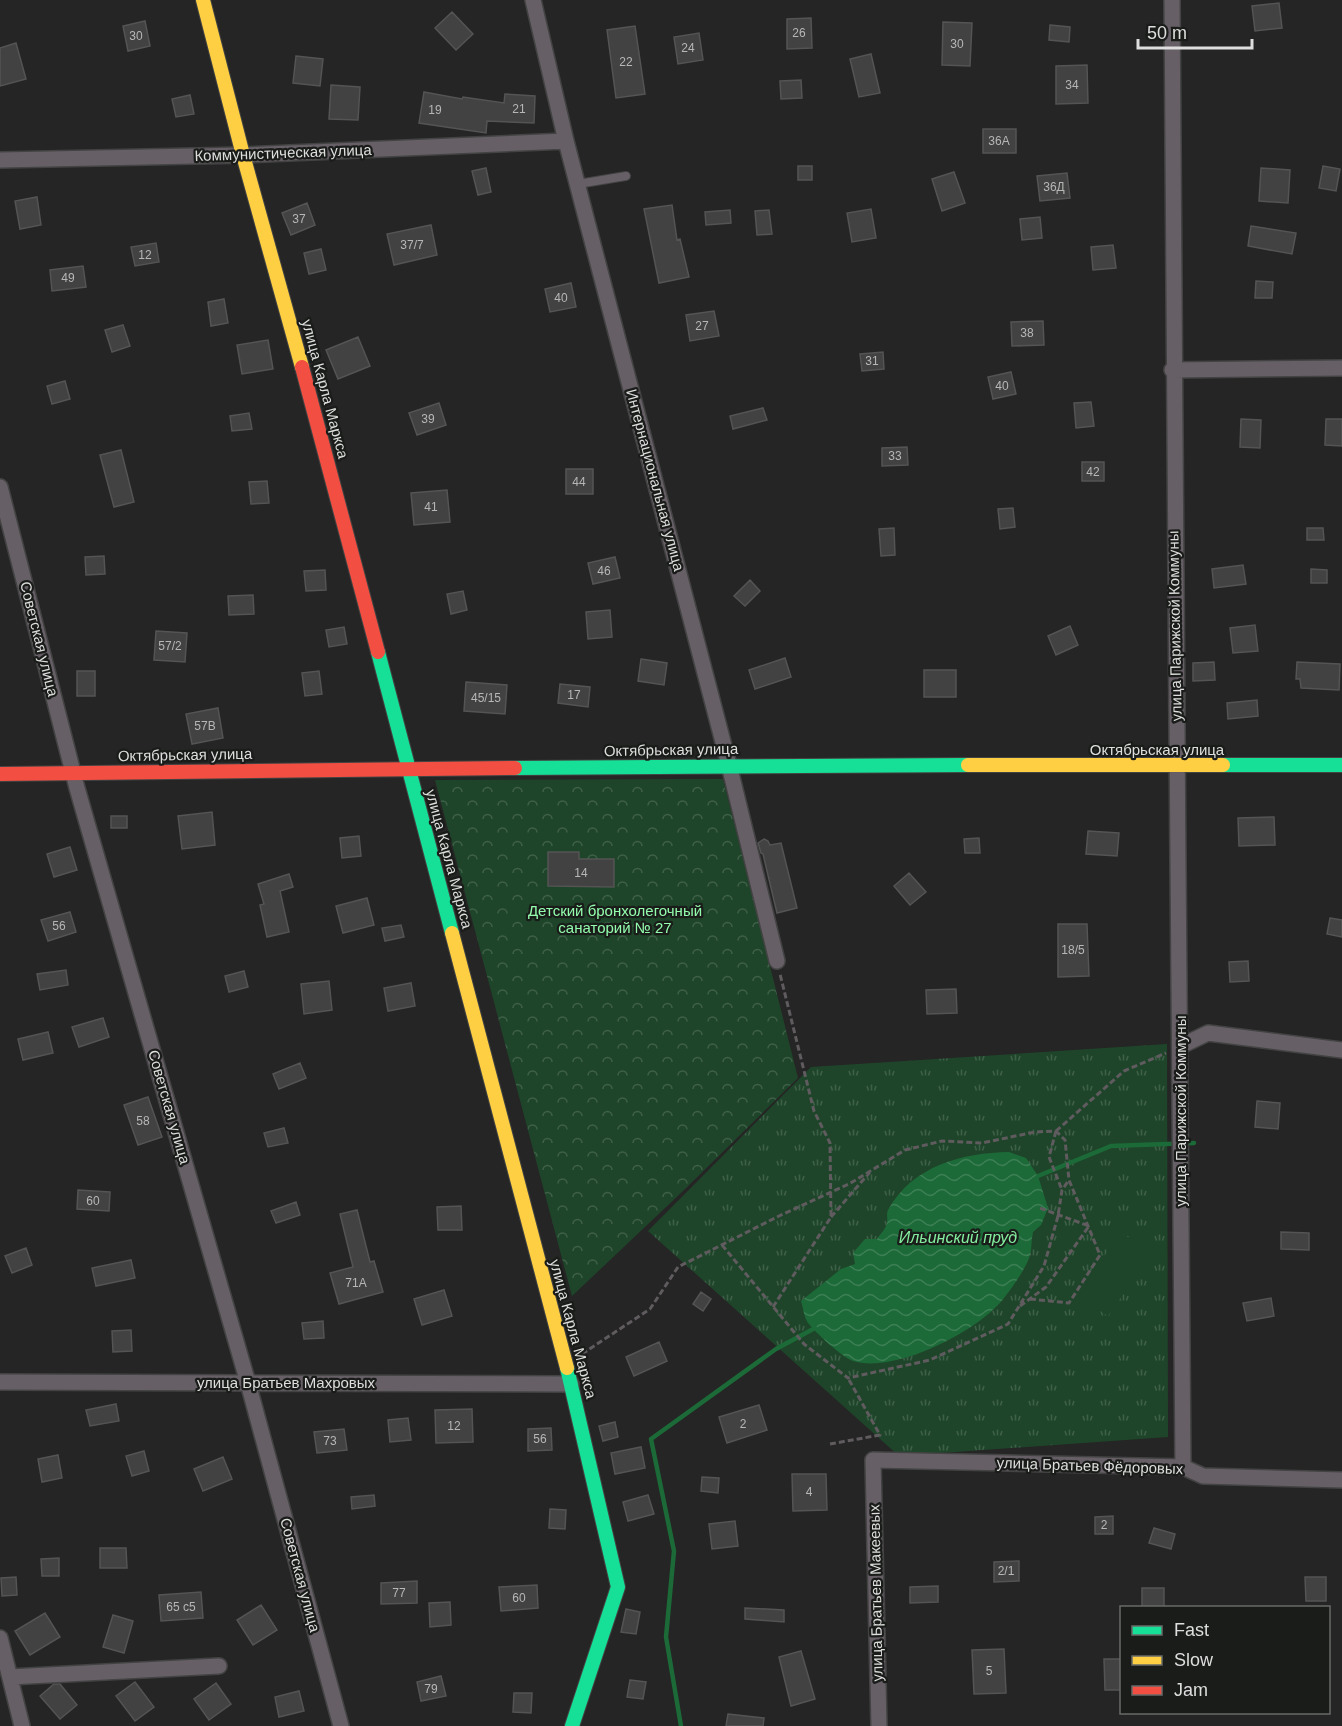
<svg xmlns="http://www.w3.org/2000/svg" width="1342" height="1726" font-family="Arial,sans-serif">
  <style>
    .forest { fill: url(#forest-crowns) }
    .park { fill: url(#park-tufts) }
    .pitch { fill: #1e4529 }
    .water { fill: url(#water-waves) }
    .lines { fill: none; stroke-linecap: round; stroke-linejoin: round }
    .stream { stroke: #1c6a38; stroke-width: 4.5 }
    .building { fill: #414241; stroke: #535453; stroke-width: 1.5 }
    .lane-casing { stroke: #424342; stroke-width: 10 }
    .street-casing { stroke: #424342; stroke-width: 18 }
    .fast-casing { stroke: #424342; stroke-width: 16 }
    .slow-casing { stroke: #424342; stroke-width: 16 }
    .jam-casing { stroke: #424342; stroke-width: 16 }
    .path { stroke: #5f5b5f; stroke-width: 3; stroke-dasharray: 6 3; stroke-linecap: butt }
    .lane { stroke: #665f66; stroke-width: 8 }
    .street { stroke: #665f66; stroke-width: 15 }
    .fast { stroke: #16e098; stroke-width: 14 }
    .slow { stroke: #ffcf43; stroke-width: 14 }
    .jam { stroke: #f24e42; stroke-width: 14 }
    .labels { text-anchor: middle; stroke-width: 4.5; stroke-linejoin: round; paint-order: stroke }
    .number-label { font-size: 12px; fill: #b6b7b6 }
    .street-label { font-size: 15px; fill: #dddedd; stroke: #1a1c1a }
    .park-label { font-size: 15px; fill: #93fdad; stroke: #1a1c1a }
    .water-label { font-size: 16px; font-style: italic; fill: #84ee9f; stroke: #1a1c1a }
  </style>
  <defs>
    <pattern id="forest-crowns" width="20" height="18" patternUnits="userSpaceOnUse" patternTransform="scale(1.5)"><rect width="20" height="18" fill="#1e4529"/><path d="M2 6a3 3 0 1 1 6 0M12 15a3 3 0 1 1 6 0" fill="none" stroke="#3e5f48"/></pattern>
    <pattern id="park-tufts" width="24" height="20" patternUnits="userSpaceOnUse" patternTransform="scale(1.5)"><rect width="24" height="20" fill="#1e4529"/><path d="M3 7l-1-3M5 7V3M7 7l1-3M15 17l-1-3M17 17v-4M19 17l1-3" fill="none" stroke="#3e5f48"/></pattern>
    <pattern id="water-waves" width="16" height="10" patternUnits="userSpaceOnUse" patternTransform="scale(1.5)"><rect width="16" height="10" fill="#1c6a38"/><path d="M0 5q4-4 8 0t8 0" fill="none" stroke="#3d7f54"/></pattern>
  </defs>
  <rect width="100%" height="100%" fill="#242524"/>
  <path class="forest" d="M723 779 798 1078 683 1191 572 1296 435 780Z"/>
  <path class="park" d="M1167 1044 1168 1437 899 1456 648 1231 811 1067Z"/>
  <path class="pitch" d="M1120 1232 1152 1252 1108 1316 1078 1297Z"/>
  <path class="water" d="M1009 1152 1026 1158 1038 1176 1048 1208 1041 1225 1033 1232C1031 1240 1032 1248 1030 1255 1027 1267 1012 1288 1004 1298 979 1331 895 1374 853 1361 842 1357 815 1332 808 1323 804 1317 803 1307 801 1301L841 1269 855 1264 853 1253 865 1239H877C880 1234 886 1229 887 1223 888 1218 886 1214 888 1210 913 1165 963 1153 1009 1152Z"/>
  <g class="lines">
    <path class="stream" d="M1038 1176 1111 1146 1194 1143
      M681 1726 666 1637 674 1551 651 1439 776 1349 815 1328"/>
  </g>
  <path class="building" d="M1279 3 1282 28 1255 31 1252 6Z
    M452 12 473 34 456 50 435 28Z
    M811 18 812 48 787 49V19Z
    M145 21 150 46 128 51 123 26Z
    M943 22 972 23 970 66 942 65Z
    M1050 25 1070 27 1069 42 1049 40Z
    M635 26 645 94 616 98 607 30Z
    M699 33 703 60 678 64 674 37Z
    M16 43 26 79 0 86V48Z
    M871 54 880 93 859 97 850 59Z
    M296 56 323 59 320 86 293 83Z
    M1087 65 1088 103 1056 104V66Z
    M801 80 802 98 781 99 780 81Z
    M331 85 360 87 358 120 329 119Z
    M424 92 462 99 463 97 504 103 505 94 535 96 534 123 487 121 486 133 419 123Z
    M190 95 194 114 176 117 172 99Z
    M983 129H1016V153H983Z
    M798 166H812V180H798Z
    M1323 166 1340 169 1336 191 1319 188Z
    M486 168 491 192 478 195 472 171Z
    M1261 168 1290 170 1288 203 1259 201Z
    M954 172 965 203 942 211 932 179Z
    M1067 173 1070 198 1040 201 1037 176Z
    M37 197 41 225 20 229 15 201Z
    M307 203 315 225 291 235 282 213Z
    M672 205 677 240 680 239 689 277 659 283 644 209Z
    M871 209 876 238 852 242 847 213Z
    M730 210 731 223 706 225 705 212Z
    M769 210 772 234 757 235 755 211Z
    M1040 217 1042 238 1022 240 1020 219Z
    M431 225 437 255 394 265 387 234Z
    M1251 226 1296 233 1292 254 1248 246Z
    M156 243 159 262 135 266 131 247Z
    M1113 245 1116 268 1093 270 1091 247Z
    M321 249 326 270 309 274 304 253Z
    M83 266 86 287 52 291 50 270Z
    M1256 281 1273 282 1272 298H1255Z
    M571 283 576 307 550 312 545 289Z
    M224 299 228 323 211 326 208 302Z
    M714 311 719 336 690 341 686 315Z
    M1043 321 1044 345 1012 346 1011 322Z
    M123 325 130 346 112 352 105 330Z
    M358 337 370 366 338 379 326 350Z
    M268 340 273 369 242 374 237 345Z
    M883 352 884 369 862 371 860 354Z
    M1011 372 1016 394 993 399 988 377Z
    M65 381 70 399 52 404 47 386Z
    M1091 402 1094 426 1076 428 1074 403Z
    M439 403 446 425 417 435 409 413Z
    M763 408 767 420 733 429 730 416Z
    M249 413 252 429 232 431 230 416Z
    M1241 419 1261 420 1260 448 1240 447Z
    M1326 419H1342V446L1325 445Z
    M907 447 908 465 882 466V448Z
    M121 450 134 502 114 507 100 455Z
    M1082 462H1104V481H1082Z
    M566 469H593V494H566Z
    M267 481 269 503 251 504 249 482Z
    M447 490 450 522 414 525 411 493Z
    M1013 508 1015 527 1000 529 998 509Z
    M894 528 895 555 881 556 879 529Z
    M1307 528H1323L1324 540H1307Z
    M104 556 105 574 86 575 85 557Z
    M615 557 620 578 593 584 588 563Z
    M1243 565 1246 584 1214 588 1212 569Z
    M1311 569 1327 570V583H1311Z
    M325 570 326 590 306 591 304 571Z
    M750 580 760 591 745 606 734 596Z
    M463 591 467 610 451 614 447 594Z
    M253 595 254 614 229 615 228 596Z
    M610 610 612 637 588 639 586 612Z
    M1255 625 1258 651 1233 653 1230 628Z
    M1070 626 1078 645 1056 655 1048 636Z
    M344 627 347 644 329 647 326 630Z
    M156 631 187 633 185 662 154 660Z
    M785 658 791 677 755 689 749 670Z
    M641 659 667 663 664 685 638 681Z
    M1214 662 1215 680 1193 681V663Z
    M1297 662 1340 664 1339 690 1301 688 1300 679H1296Z
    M924 670H956V697H924Z
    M77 671H95V696H77Z
    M319 671 322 694 305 696 302 673Z
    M466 682 507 685 505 714 464 711Z
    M560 684 590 687 588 707 558 703Z
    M1257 700 1258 716 1228 719 1227 703Z
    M218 708 223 738 192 744 186 714Z
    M212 812 215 845 182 849 178 816Z
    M111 816H127V828H111Z
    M1274 817 1275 845 1239 846 1238 818Z
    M1088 831 1119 833 1117 856 1086 854Z
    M359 836 361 856 342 858 340 838Z
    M979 838 980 853H965L964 839Z
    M764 839 768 841 770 845 781 843 797 908 777 913 763 854 761 853 758 843Z
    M70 847 77 870 54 877 47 854Z
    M548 852H579V859H614V887L548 886Z
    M909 873 926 892 910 905 894 886Z
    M289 874 293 887 280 891 289 932 267 937 260 905 264 904 258 884Z
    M367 898 374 925 343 933 336 906Z
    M70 912 76 932 48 941 41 920Z
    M1330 918 1342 920V937L1327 934Z
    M1058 924H1087L1089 976 1058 977Z
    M401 925 404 937 385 941 382 928Z
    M1248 961 1249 981 1230 982 1229 962Z
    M66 970 68 985 40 990 37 974Z
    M244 971 248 987 229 992 225 976Z
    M329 981 332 1010 304 1014 301 984Z
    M411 983 415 1006 388 1011 384 988Z
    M956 989 957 1013 927 1014 926 990Z
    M103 1018 109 1037 79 1047 72 1027Z
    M48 1032 53 1053 23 1060 18 1039Z
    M300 1063 306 1078 279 1089 273 1074Z
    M148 1097 162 1137 138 1145 124 1105Z
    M1257 1101 1280 1103 1278 1129 1255 1127Z
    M284 1128 288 1143 268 1147 264 1133Z
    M78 1190 110 1192 109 1211 77 1209Z
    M296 1202 300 1215 276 1223 271 1211Z
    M461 1206 462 1230H438L437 1207Z
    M357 1210 370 1262 374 1261 383 1292 339 1304 330 1273 353 1267 340 1214Z
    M1281 1232 1309 1233V1250L1281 1249Z
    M26 1248 32 1265 12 1273 5 1256Z
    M131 1260 135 1278 96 1286 92 1268Z
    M444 1290 452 1316 422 1325 414 1299Z
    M701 1292 711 1299 703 1311 693 1304Z
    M1271 1298 1274 1316 1247 1321 1243 1303Z
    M323 1321 324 1338 304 1339 302 1323Z
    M131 1330 132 1351 113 1352 112 1331Z
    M659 1342 667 1361 634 1376 626 1357Z
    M116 1404 119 1421 90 1426 86 1410Z
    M759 1405 767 1430 727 1443 719 1417Z
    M472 1409 473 1442 436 1443 435 1410Z
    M408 1418 411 1440 390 1442 388 1420Z
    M615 1422 618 1437 603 1441 599 1426Z
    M551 1428 552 1450 528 1451V1429Z
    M344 1429 347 1450 317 1453 314 1432Z
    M641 1447 645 1468 615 1474 611 1453Z
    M144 1451 149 1471 132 1476 126 1456Z
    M58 1455 62 1478 42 1482 38 1459Z
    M223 1457 232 1479 203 1491 194 1469Z
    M792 1474H826L827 1510 793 1511Z
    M702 1477 719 1478 718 1493 701 1491Z
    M374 1495 375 1506 352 1509 351 1497Z
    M648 1495 654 1514 628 1521 623 1502Z
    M550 1509 566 1510 565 1529 549 1528Z
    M1113 1516V1534H1095V1517Z
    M735 1521 738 1546 712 1549 709 1524Z
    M1154 1528 1175 1534 1171 1549 1149 1543Z
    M100 1548H126L127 1568H100Z
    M59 1558V1576H42L41 1559Z
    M1019 1561V1581L994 1582V1562Z
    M16 1577 17 1595 2 1596 1 1578Z
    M1305 1577H1326V1601H1306Z
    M417 1581V1603L381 1604V1583Z
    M537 1585 538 1608 501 1611 499 1587Z
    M938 1586V1602L910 1603V1587Z
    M1142 1588H1164V1608H1142Z
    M201 1592 203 1618 161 1621 159 1595Z
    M450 1602 451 1625 430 1627 429 1603Z
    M261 1605 277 1630 253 1645 237 1620Z
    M745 1608 784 1610V1622L745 1619Z
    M626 1609 640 1612 636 1634 621 1632Z
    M45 1613 60 1637 30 1655 15 1631Z
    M113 1615 133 1621 124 1653 103 1647Z
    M1004 1649 1006 1693 974 1694 972 1650Z
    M801 1651 815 1699 791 1706 779 1657Z
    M1104 1659H1122V1690H1105Z
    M441 1676 446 1696 421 1701 417 1682Z
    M630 1680 646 1682 643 1699 627 1697Z
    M135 1682 154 1707 135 1721 116 1696Z
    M216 1683 231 1704 209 1720 194 1699Z
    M54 1684H60L77 1705 60 1719 40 1696Z
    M299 1691 304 1711 279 1717 275 1697Z
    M514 1693H532L531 1713 513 1712Z
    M728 1714 764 1718 763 1726H726Z"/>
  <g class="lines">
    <defs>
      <path id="lane" d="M578 184 626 176"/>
      <path id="street" d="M533 0 566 141 729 765 777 961
        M1172 0C1172 489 1181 978 1183 1467
        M0 160 243 155 566 141
        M1172 370 1342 368
        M0 487 77 788 248 1383 341 1726
        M1181 1046 1208 1033 1342 1050
        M0 1382 571 1384
        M0 1638 22 1726
        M10 1677 219 1666
        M879 1726 873 1460 1183 1467 1203 1476 1342 1480"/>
      <path id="fast" d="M378 652 452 933
        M1223 765H1342
        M515 768 968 765
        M567 1368 618 1587 572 1726"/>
      <path id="slow" d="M203 0 243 155 302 367
        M968 765H1223
        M452 933 567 1368"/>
      <path id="jam" d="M302 367 378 652
        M0 774 515 768"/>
    </defs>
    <use href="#lane" class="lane-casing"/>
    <use href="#street" class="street-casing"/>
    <use href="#fast" class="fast-casing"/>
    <use href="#slow" class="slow-casing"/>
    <use href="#jam" class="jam-casing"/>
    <path class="path" d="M1056 1131 1124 1071 1166 1053
      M1056 1131 1049 1157 1062 1190
      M831 1217 870 1172
      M722 1245 804 1344 848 1378 930 1360 1008 1324 1044 1266 1058 1216 1062 1190 1069 1180
      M1030 1299 1069 1303 1100 1255 1069 1180 1065 1140 1056 1131
      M1020 1306 1046 1287 1089 1226 1037 1207
      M773 1307 831 1217 830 1143 814 1111 780 974
      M582 1354 650 1309 678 1267 779 1216 849 1184 905 1150 942 1141 982 1143 1035 1132 1056 1131
      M830 1444 880 1435 848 1378"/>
    <use href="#lane" class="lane"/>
    <use href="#street" class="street"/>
    <use href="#fast" class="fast"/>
    <use href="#slow" class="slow"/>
    <use href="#jam" class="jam"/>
  </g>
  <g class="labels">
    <g class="number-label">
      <text x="799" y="37">26</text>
      <text x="136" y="40">30</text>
      <text x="957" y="48">30</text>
      <text x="688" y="52">24</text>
      <text x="626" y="66">22</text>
      <text x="1072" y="89">34</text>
      <text x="519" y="113">21</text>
      <text x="435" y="114">19</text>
      <text x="999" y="145">36А</text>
      <text x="1054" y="191">36Д</text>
      <text x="299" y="223">37</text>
      <text x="412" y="249">37/7</text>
      <text x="145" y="259">12</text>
      <text x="68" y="282">49</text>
      <text x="561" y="302">40</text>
      <text x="702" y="330">27</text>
      <text x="1027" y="337">38</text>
      <text x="872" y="365">31</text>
      <text x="1002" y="390">40</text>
      <text x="428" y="423">39</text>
      <text x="895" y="460">33</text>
      <text x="1093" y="476">42</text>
      <text x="579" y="486">44</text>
      <text x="431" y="511">41</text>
      <text x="604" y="575">46</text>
      <text x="170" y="650">57/2</text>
      <text x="574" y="699">17</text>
      <text x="486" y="702">45/15</text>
      <text x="205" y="730">57В</text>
      <text x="581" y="877">14</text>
      <text x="59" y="930">56</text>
      <text x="1073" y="954">18/5</text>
      <text x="143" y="1125">58</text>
      <text x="93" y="1205">60</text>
      <text x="356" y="1287">71А</text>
      <text x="743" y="1428">2</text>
      <text x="454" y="1430">12</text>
      <text x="540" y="1443">56</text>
      <text x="330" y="1445">73</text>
      <text x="809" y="1496">4</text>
      <text x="1104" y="1529">2</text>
      <text x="1006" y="1575">2/1</text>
      <text x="399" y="1597">77</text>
      <text x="519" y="1602">60</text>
      <text x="181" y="1611">65 с5</text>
      <text x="989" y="1675">5</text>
      <text x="431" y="1693">79</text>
    </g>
    <g class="street-label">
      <text transform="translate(283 153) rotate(-2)" y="5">Коммунистическая улица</text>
      <text transform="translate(325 389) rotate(75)" y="5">улица Карла Маркса</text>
      <text transform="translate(655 480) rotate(75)" y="5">Интернациональная улица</text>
      <text transform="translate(1175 626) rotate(-91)" y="5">улица Парижской Коммуны</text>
      <text transform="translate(39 639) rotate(76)" y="5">Советская улица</text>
      <text transform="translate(671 750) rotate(-1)" y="5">Октябрьская улица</text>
      <text x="1157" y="755">Октябрьская улица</text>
      <text transform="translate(185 755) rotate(-1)" y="5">Октябрьская улица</text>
      <text transform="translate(449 859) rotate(75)" y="5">улица Карла Маркса</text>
      <text transform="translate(169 1107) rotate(74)" y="5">Советская улица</text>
      <text transform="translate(1181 1111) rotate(-90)" y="5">улица Парижской Коммуны</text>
      <text transform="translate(573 1329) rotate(75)" y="5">улица Карла Маркса</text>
      <text x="286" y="1388">улица Братьев Махровых</text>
      <text transform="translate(1090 1466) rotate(2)" y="5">улица Братьев Фёдоровых</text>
      <text transform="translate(300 1575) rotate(75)" y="5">Советская улица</text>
      <text transform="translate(876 1593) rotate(-91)" y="5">улица Братьев Макеевых</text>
    </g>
    <g class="park-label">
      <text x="615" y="916">Детский бронхолегочный<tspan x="615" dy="17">санаторий № 27</tspan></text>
    </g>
    <g class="water-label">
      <text x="958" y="1243">Ильинский пруд</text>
    </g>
  </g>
  <rect x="1120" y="1606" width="210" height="108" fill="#1a1c1a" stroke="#686a68" stroke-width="1.5"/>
  <rect x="1132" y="1626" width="30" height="9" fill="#16e098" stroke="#686a68" stroke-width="1.5"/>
  <text x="1174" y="1636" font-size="18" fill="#dddedd">Fast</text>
  <rect x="1132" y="1656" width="30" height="9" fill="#ffcf43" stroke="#686a68" stroke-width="1.5"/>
  <text x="1174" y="1666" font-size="18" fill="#dddedd">Slow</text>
  <rect x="1132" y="1686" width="30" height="9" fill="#f24e42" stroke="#686a68" stroke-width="1.5"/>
  <text x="1174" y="1696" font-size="18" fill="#dddedd">Jam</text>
  <path d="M1138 39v9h114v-9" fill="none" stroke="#dddedd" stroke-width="3"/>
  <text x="1147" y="39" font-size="18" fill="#dddedd" stroke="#1a1c1a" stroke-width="4.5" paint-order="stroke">50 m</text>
</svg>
